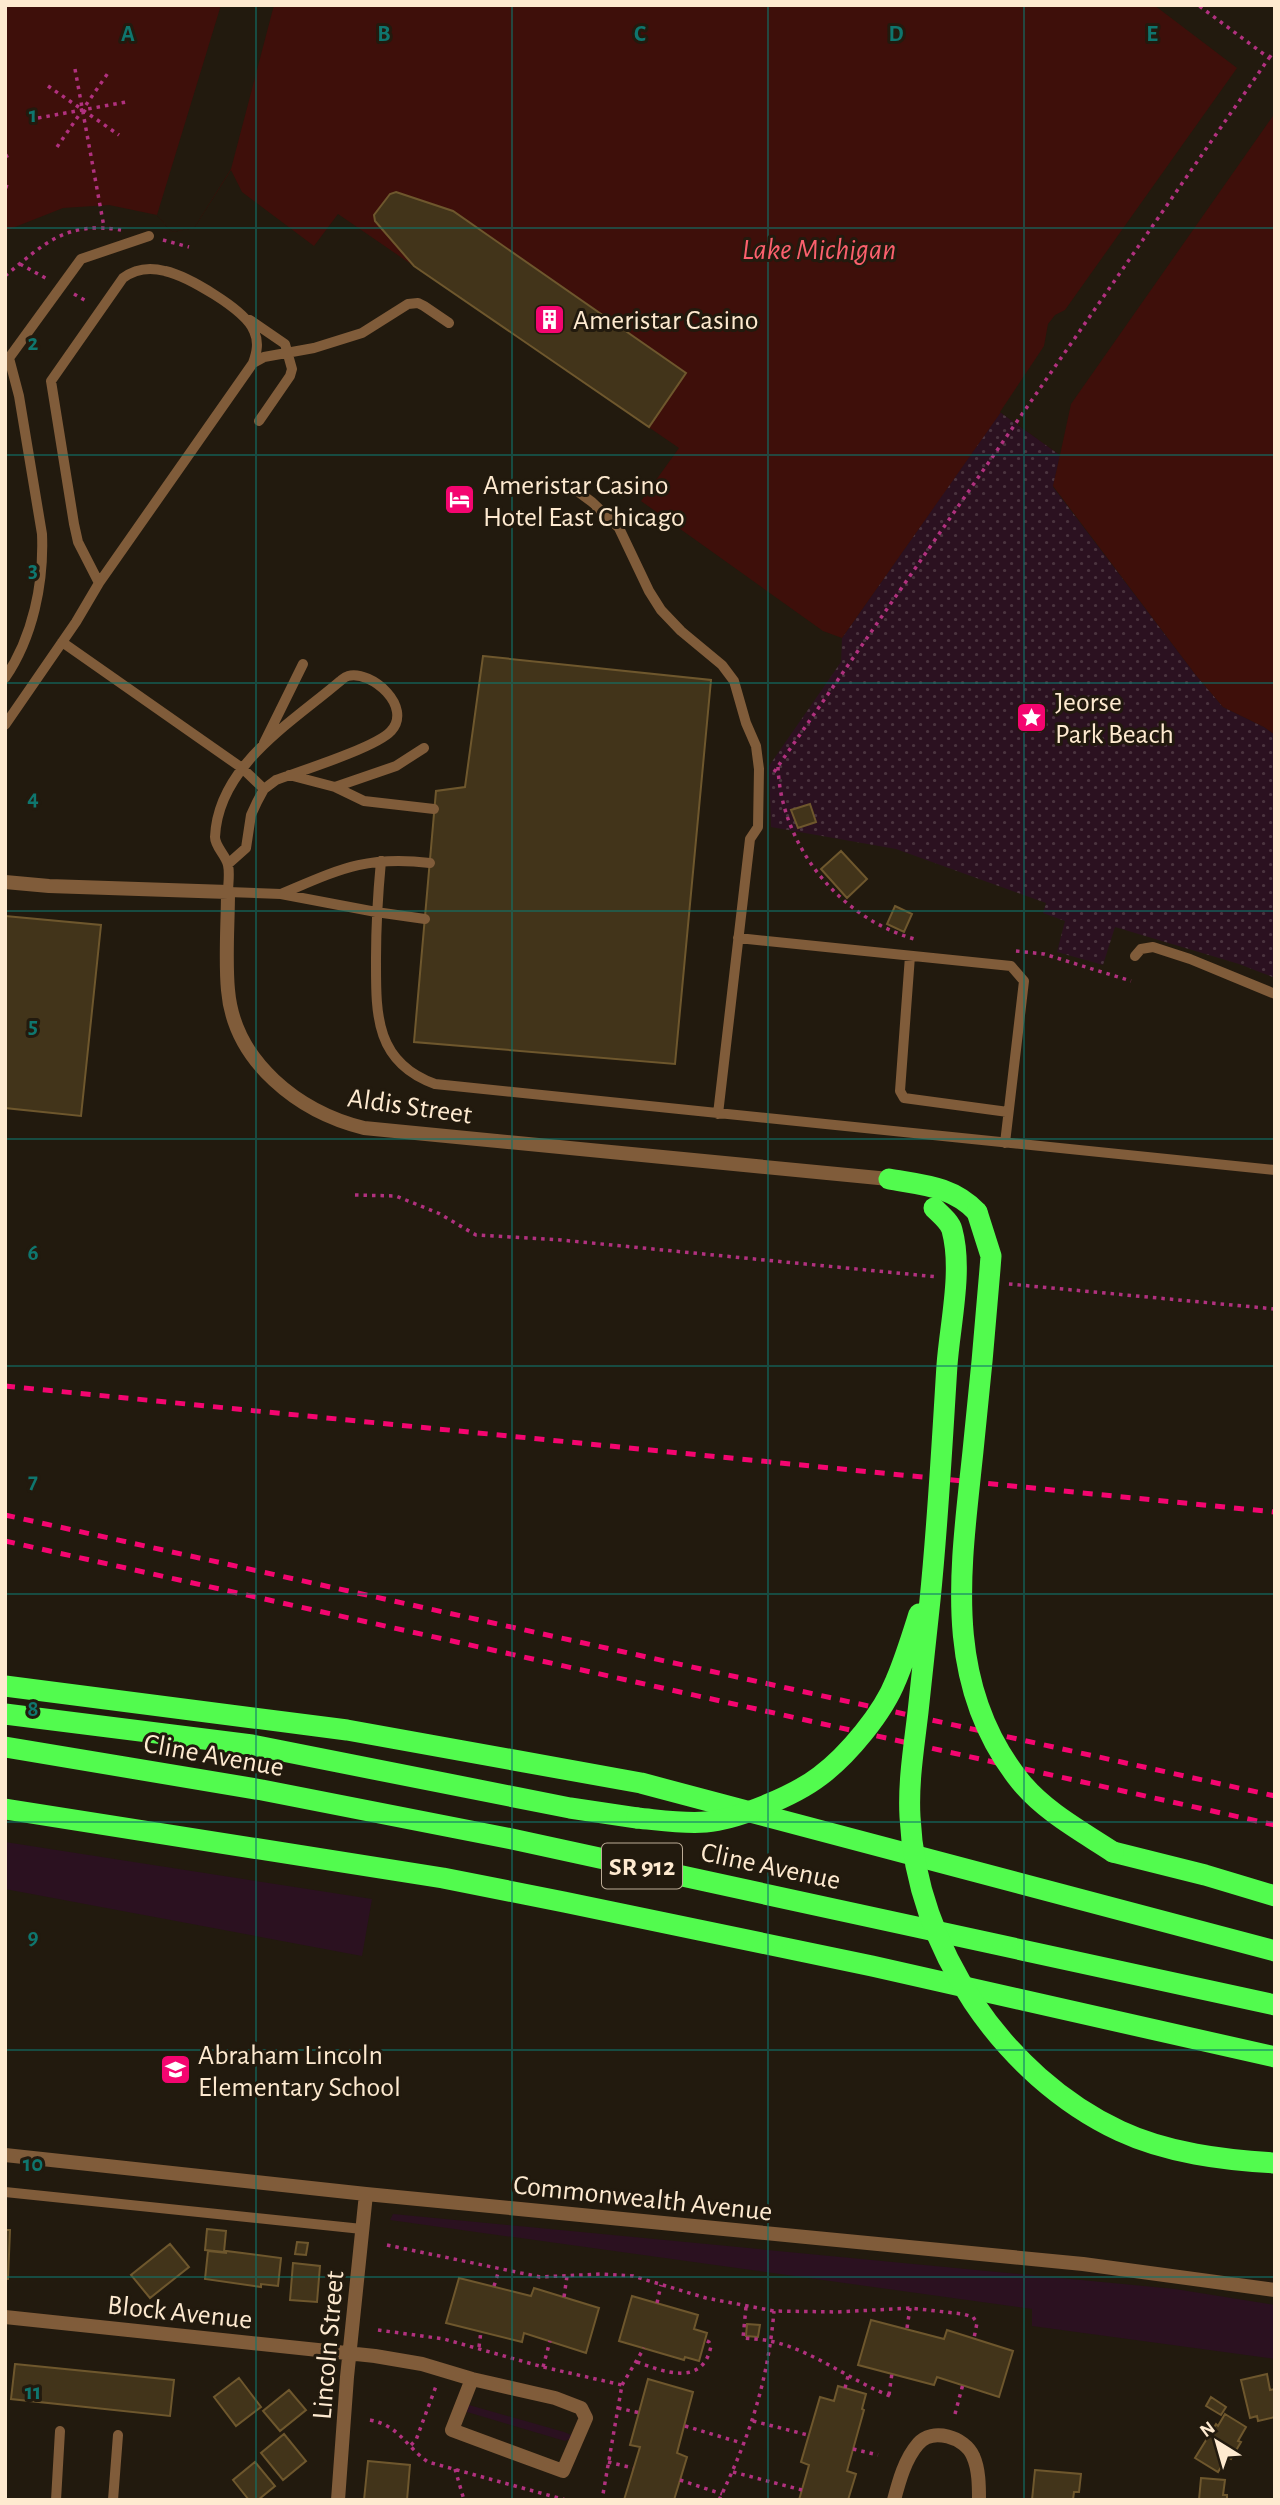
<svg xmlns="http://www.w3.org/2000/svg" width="1280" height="2505" font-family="'Alegreya Sans',sans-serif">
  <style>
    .grass { fill: #2b1120 }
    .park { fill: url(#park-dots) }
    .water { fill: #3e0f0a }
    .pier { fill: #221a0e }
    .building { fill: #42341a; stroke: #6e572d; stroke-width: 2 }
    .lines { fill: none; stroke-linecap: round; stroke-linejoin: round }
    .path { stroke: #b1317f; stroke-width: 3.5; stroke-dasharray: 3.5 5; stroke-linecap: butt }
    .lane { stroke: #805c3a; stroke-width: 10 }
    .street { stroke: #805c3a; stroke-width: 14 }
    .highway { stroke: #52fb4e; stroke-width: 21 }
    .rail { stroke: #f40570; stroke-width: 5; stroke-dasharray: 10 9; stroke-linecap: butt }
    .highway-bridge { stroke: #52fb4e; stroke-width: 21 }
    .grid { fill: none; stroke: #0f766e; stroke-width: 2; stroke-opacity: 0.55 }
    .labels { text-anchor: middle; stroke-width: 6; stroke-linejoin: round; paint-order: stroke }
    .shield { fill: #221a0e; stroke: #bcac96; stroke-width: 2 }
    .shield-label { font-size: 26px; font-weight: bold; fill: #feead0 }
    .poi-label { font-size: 28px; fill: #feead0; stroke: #221a0e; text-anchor: start }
    .street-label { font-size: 28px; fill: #feead0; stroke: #221a0e }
    .water-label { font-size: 30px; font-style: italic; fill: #fb606d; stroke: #221a0e }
    .grid-label { font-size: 23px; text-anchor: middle; font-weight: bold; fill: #0f766e; stroke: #221a0e; stroke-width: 6; stroke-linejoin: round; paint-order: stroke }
  </style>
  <defs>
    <pattern id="park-dots" width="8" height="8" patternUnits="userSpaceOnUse" patternTransform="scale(1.75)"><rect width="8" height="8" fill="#2b1120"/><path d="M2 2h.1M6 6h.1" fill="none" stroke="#4b343f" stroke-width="1.8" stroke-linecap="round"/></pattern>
  </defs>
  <rect width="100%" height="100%" fill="#221a0e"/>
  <path class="grass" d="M5 1842 372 1899 362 1956 5 1889Z
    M393 2214 1175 2289 1275 2305V2359L1032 2326V2309L390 2220Z
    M469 2405 564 2432 571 2435V2438L565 2441 467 2412Z"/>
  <path class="park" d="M1000 412 1060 455 1053 487 1195 674 1223 707 1264 727 1275 735V978L1239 964 1115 927 1103 965 1057 952 1065 921 1043 913 1046 903 896 849 771 827 769 766 841 662 842 638Z"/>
  <path class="water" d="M5 5H1275V735L1264 727 1223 707 1195 674 1053 486 1060 455 1001 412 842 638 823 631 641 501 679 448 338 214 314 246 242 192 231 170 194 228 172 232 157 215 109 205 63 208 5 231Z"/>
  <path class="pier" d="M221 5H274L231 169 194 228 172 232 157 215Z
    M1154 5H1275V113L1071 404 1060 455 1000 412 1044 346 1048 324 1055 315 1065 310 1237 68Z"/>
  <path class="building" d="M396 192 453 211 686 373 649 427 414 266 375 221 374 215 390 194Z
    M483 656 711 680 675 1064 414 1042 436 791 465 787Z
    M810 804 816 822 798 828 791 810Z
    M841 851 867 879 847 898 821 869Z
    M895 906 912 914 904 932 887 924Z
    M5 916 101 925 81 1116 5 1108Z
    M207 2229 226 2231 224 2252 205 2250Z
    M5 2230H10L8 2279H5Z
    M297 2242 308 2243 306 2255 295 2254Z
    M170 2244 189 2267 150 2298 131 2275Z
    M208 2251 226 2253V2251L281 2258 278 2286 261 2284V2287L205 2279Z
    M293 2263 320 2266 317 2302 290 2300Z
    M459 2278 531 2296 534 2288 599 2308 586 2353 524 2333 522 2342 446 2323Z
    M632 2296 698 2315 694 2329 707 2333 699 2361 685 2357 684 2360 619 2341Z
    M871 2320 944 2339 947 2330 1013 2351 999 2397 937 2377 934 2385 858 2365Z
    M747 2324 760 2325 758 2337 746 2336Z
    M15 2364 174 2380 170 2416 11 2399Z
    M1267 2374 1270 2390 1275 2389V2417L1258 2421 1257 2416 1250 2418 1241 2380Z
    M239 2378 261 2407 236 2426 214 2397Z
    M648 2379 693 2392 677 2453 687 2457 674 2500H624L640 2447 630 2445Z
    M838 2386 866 2394 862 2409 864 2410 847 2471 856 2474 848 2500H799L809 2465 801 2462 820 2397 834 2401Z
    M289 2390 306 2410 280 2431 263 2411Z
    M1211 2397 1226 2407 1221 2415 1206 2406Z
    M1225 2414 1246 2427 1238 2441 1241 2442 1231 2459 1227 2457 1218 2472 1195 2458 1216 2424 1218 2426Z
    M284 2434 306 2461 283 2480 261 2453Z
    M368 2461 410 2465 407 2500H364Z
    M255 2462 275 2486 258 2500H249L233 2480Z
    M1035 2470 1081 2474 1079 2492H1074L1073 2500H1032Z
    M1201 2478 1225 2480 1223 2495H1227V2500H1199Z"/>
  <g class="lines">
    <path class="path" d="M1269 58 1275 50
      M75 69 104 227
      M48 86 119 135
      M38 118 126 102
      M57 147 108 73
      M5 157 9 155
      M5 186 8 187
      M163 240 189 247
      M20 264 49 280
      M5 276C45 243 66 221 121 230
      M74 294 88 302
      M778 767C781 847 841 920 918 940
      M774 772 1269 58 1198 5
      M1016 951 1044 954 1131 981
      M355 1195 396 1196 438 1213 476 1235 561 1240 938 1277
      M1009 1284 1275 1309
      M387 2245 540 2277 601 2274 633 2276 706 2298 774 2311 838 2312 910 2308 963 2314 973 2317 977 2323 974 2338
      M494 2286 499 2270
      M564 2297 567 2276
      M657 2303 661 2285
      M746 2307 743 2338C752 2339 761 2339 770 2341 813 2350 852 2382 893 2397
      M907 2328 910 2308
      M378 2330 444 2339 543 2367 622 2385 602 2500
      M479 2347 481 2331
      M637 2362C664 2372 703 2387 711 2346L709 2342 705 2340
      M543 2367 550 2341
      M622 2385 644 2348
      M845 2388 848 2376
      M889 2395 892 2373
      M618 2408 640 2413
      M955 2414 963 2384
      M370 2420C400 2426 405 2446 428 2462L566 2500
      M753 2421 808 2435
      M685 2426 745 2444
      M411 2445 416 2440 436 2386
      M853 2449 878 2455
      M608 2462 633 2468
      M455 2469 464 2500
      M733 2472 802 2490
      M680 2480 722 2494
      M719 2500C750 2436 768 2381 774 2311"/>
    <path class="lane" d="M250 320 285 344 292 369 290 376 259 421
      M253 363 264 357 314 348 362 333 408 304 418 303 424 306 449 323
      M577 491 592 502 619 528 649 591 661 610 681 631 722 665 734 681 746 723 756 746 759 769 758 827 750 839 718 1114
      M62 642 242 768 264 789
      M5 678C33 637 44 583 42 534L19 396 9 358 81 259 149 236
      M5 725 76 622 99 583 253 363C257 352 259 342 254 331 245 309 187 276 165 271 150 267 135 269 123 278L51 381 74 524 78 542 99 583
      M264 743 303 664
      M289 775 335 787 364 801 434 809
      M335 787 396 766 424 748
      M381 861C378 893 376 925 376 958 376 1013 374 1062 435 1084L1275 1170
      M228 864 246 848 251 815 257 802 264 789 276 780C301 771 377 747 391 731 413 707 372 670 348 676 344 677 342 680 339 682 291 723 218 766 215 837 215 847 226 855 228 865 230 874 228 884 228 892L281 894 376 912 425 919
      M281 894C338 870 366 855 430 863
      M738 938 1011 966 1024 981 1005 1143
      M910 956 900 1091 904 1098 1008 1112
      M1135 956 1141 949 1153 947 1190 959 1275 994
      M5 2192 362 2229
      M56 2500 60 2431
      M113 2500 118 2435"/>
    <path class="street" d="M5 882 49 886 228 892C228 924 225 958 228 990 234 1062 299 1112 364 1128L889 1179
      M5 2155 366 2194 1083 2264 1275 2290
      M5 2317 375 2356 422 2364 472 2379 555 2398 581 2408 586 2418 563 2471 452 2430 472 2379
      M338 2500 347 2377 366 2194
      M894 2500C899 2481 905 2459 918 2444 932 2427 965 2437 973 2456 979 2469 979 2486 979 2500"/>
    <path class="highway" d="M889 1179C923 1185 952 1186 977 1212
      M5 1686 347 1730 641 1783 1275 1951
      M5 1714 252 1745 570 1808 637 1818
      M5 1747 262 1790 512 1839 1275 2005
      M5 1809 443 1878 564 1902 872 1966 1275 2057
      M1113 1852 1205 1875 1275 1896"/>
    <path class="rail" d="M5 1386 1275 1512
      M5 1515 1275 1796
      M5 1541 1275 1825"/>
    <path class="highway-bridge" d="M934 1208C940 1214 950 1222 952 1230 963 1270 950 1324 947 1365 942 1444 938 1522 930 1600 926 1637 922 1675 918 1712 914 1747 908 1782 910 1817 916 1947 1003 2076 1120 2131 1167 2153 1223 2160 1275 2163
      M977 1212 991 1256C986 1321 980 1386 973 1451 961 1567 941 1682 1020 1781 1044 1811 1081 1831 1113 1852
      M637 1818C659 1820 683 1824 706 1822 738 1819 794 1796 820 1776 848 1755 883 1713 896 1680 905 1659 912 1636 919 1614"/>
  </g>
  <path class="grid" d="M256 5V2500M512 5V2500M768 5V2500M1024 5V2500M5 228H1275M5 455H1275M5 683H1275M5 911H1275M5 1139H1275M5 1366H1275M5 1594H1275M5 1822H1275M5 2050H1275M5 2277H1275"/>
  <defs>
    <symbol id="building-square" viewBox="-11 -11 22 22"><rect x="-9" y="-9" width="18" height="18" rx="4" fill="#f40570" stroke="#221a0e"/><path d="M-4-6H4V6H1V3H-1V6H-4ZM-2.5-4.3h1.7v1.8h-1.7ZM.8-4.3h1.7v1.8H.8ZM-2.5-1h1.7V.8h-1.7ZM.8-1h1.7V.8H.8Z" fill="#fff"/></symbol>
    <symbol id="hotel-square" viewBox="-11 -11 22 22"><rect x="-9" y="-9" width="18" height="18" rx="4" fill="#f40570" stroke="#221a0e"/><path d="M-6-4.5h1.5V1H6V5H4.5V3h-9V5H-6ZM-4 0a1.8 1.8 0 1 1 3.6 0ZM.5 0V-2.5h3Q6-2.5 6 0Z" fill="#fff"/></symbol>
    <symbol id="sight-square" viewBox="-11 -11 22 22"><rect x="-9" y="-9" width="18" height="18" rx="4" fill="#f40570" stroke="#221a0e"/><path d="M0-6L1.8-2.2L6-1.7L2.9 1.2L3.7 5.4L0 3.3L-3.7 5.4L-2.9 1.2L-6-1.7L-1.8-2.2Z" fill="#fff"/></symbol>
    <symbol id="school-square" viewBox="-11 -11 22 22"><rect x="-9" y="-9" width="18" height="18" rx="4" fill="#f40570" stroke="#221a0e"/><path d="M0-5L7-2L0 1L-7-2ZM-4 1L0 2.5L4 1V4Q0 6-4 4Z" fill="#fff"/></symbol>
  </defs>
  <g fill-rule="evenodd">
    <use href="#building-square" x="532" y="302" width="35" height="35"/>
    <use href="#hotel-square" x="442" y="482" width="35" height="35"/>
    <use href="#sight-square" x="1014" y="700" width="35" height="35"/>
    <use href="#school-square" x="158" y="2052" width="35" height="35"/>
  </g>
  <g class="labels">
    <rect class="shield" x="602" y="1843.5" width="80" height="45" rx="5"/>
    <g class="shield-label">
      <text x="642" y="1875">SR 912</text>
    </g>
    <g class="poi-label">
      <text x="573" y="329">Ameristar Casino</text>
      <text x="483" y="494">Ameristar Casino<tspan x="483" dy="32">Hotel East Chicago</tspan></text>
      <text x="1055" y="711">Jeorse<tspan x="1055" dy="32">Park Beach</tspan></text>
      <text x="198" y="2064">Abraham Lincoln<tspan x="198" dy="32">Elementary School</tspan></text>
    </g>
    <g class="street-label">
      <text transform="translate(410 1105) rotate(8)" y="10">Aldis Street</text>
      <text transform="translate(214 1754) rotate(10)" y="10">Cline Avenue</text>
      <text transform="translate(771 1865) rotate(12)" y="10">Cline Avenue</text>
      <text transform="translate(643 2197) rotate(6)" y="10">Commonwealth Avenue</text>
      <text transform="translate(180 2311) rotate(6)" y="10">Block Avenue</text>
      <text transform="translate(327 2345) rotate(-85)" y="10">Lincoln Street</text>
    </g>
    <g class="water-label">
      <text x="819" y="259">Lake Michigan</text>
    </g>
  </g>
  <g class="grid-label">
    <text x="128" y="41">A</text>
    <text x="384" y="41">B</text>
    <text x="640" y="41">C</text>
    <text x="896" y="41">D</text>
    <text x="1152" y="41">E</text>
    <text x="33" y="122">1</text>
    <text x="33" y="350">2</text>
    <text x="33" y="577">3</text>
    <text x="33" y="805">4</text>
    <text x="33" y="1033">5</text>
    <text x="33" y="1260">6</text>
    <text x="33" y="1488">7</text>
    <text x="33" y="1716">8</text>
    <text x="33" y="1944">9</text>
    <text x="33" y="2171">10</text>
    <text x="33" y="2399">11</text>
  </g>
  <rect width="1280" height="2505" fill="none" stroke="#feead0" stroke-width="14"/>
  <g transform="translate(1217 2442) rotate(323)" stroke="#221a0e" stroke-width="5" paint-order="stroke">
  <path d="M0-5L12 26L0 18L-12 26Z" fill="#feead0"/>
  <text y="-10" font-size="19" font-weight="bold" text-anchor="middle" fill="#feead0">N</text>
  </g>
</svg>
